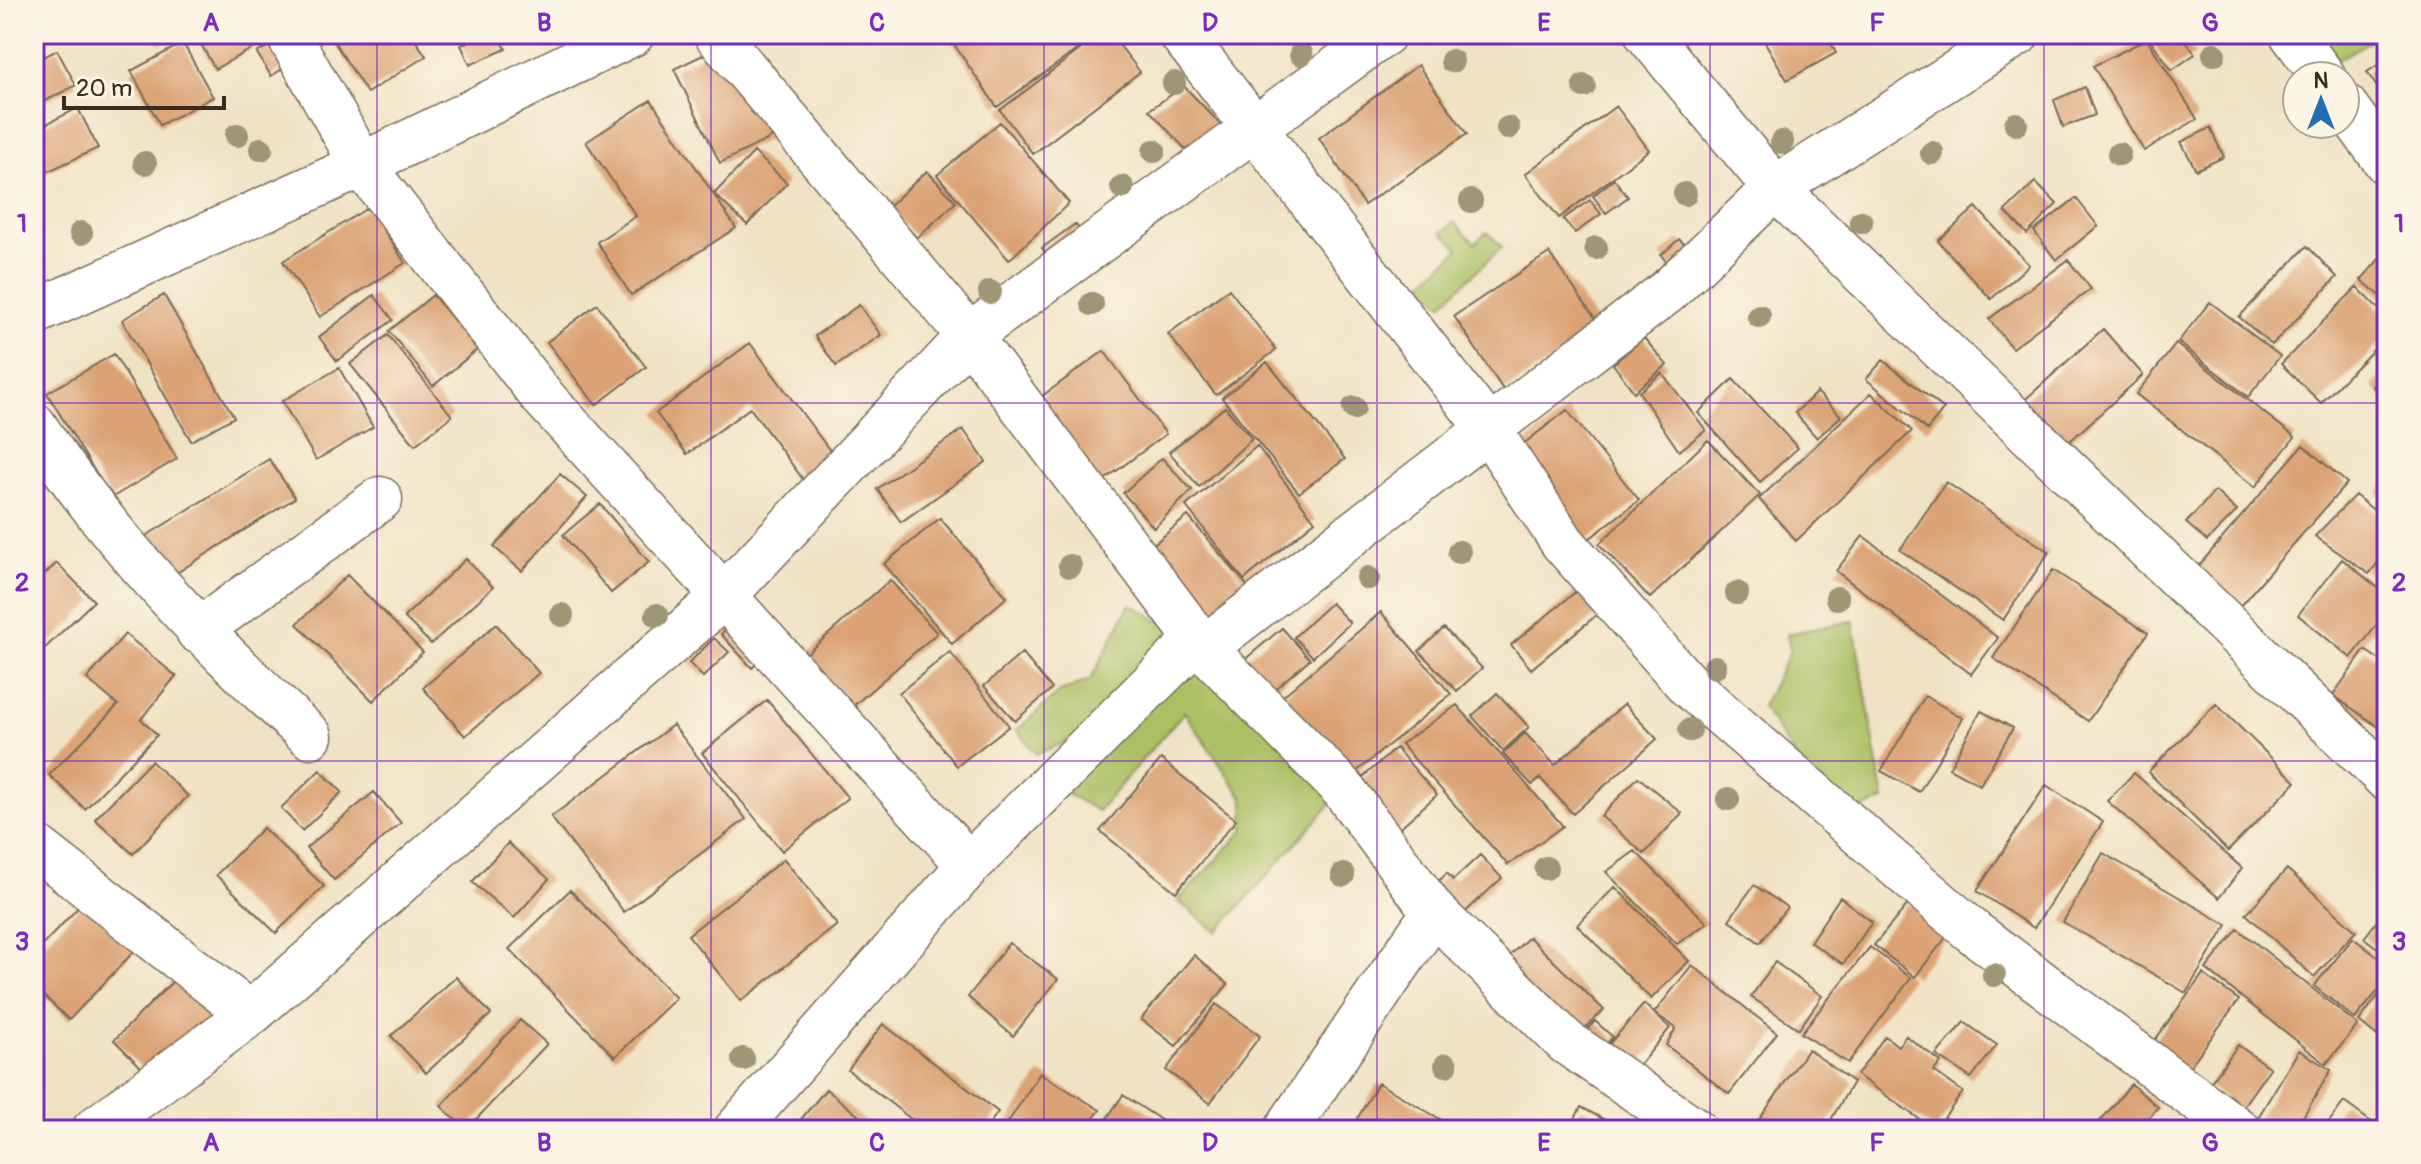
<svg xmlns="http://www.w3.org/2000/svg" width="2421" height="1164" font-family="Pangolin,sans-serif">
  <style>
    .green { fill: #abbf64; stroke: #737441; stroke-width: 2 }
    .building { fill: #dba374 }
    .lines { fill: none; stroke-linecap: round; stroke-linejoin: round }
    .street-casing { stroke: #7a6b58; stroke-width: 47 }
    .street { stroke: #fff; stroke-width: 44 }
    .tree { fill: #9f9675 }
    .grid { fill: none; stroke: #7b2cbf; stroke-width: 2; stroke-opacity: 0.55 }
    .neatline { fill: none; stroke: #7b2cbf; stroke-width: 3 }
    .grid-label { font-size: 26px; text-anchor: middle; font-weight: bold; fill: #7b2cbf }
  </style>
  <rect width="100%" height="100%" fill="#fcf5e5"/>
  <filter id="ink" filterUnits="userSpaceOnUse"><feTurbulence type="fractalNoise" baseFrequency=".0125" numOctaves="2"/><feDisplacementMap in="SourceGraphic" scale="16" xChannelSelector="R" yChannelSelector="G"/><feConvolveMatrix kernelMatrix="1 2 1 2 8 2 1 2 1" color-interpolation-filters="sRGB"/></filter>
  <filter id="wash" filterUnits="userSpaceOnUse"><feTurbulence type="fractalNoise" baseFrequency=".006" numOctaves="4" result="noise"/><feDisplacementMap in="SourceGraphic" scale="32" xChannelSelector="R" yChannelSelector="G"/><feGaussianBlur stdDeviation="1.8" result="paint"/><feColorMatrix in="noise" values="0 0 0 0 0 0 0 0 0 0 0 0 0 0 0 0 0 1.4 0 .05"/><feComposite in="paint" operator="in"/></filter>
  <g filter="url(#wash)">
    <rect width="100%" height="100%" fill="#f0e3c5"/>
    <path class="green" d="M2315 34H2382L2332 63Z
      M1454 222 1475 243 1487 232 1502 247 1442 304 1422 283 1459 249 1442 232Z
      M1130 604 1178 631 1094 731 1036 754 1017 730 1058 693 1091 679Z
      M1853 621 1884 800 1850 814 1816 788 1762 707 1790 651 1787 634Z
      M1204 653 1337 797 1217 932 1178 901 1244 830V799L1184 712 1098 811 1062 791Z"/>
    <g id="blocks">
      <path class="building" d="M153 34H175L160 44Z
        M195 34H267L270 39 215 69Z
        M329 34H411L426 56 367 93Z
        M485 34H499L506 49 470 65 461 45Z
        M966 34H1099L997 107 953 43Z
        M1101 34H1111L1140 72 1033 154 1000 110Z
        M1767 34H1826L1836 53 1787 80 1762 37Z
        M2154 34H2181L2195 54 2172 70 2149 38Z
        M281 38 295 61 271 76 257 53Z
        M2147 39 2197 119 2144 151 2093 66Z
        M734 40 779 134 720 163 674 69Z
        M183 43 213 97 160 125 131 71Z
        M57 50 76 85 34 107V62Z
        M2387 59V102L2367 72Z
        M1418 65 1467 134 1364 205 1319 138Z
        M1184 86 1224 128 1188 152 1149 110Z
        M2085 87 2095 115 2063 127 2054 100Z
        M651 100 736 228 631 295 597 242 636 216 586 142Z
        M1616 106 1649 150 1559 218 1525 174Z
        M78 108 98 148 34 178V130Z
        M1000 122 1069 203 1009 260 937 175Z
        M2210 128 2224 157 2196 170 2181 142Z
        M754 152 787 183 747 225 714 194Z
        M927 171 956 202 917 238 888 207Z
        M1614 179 1628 197 1606 213 1593 196Z
        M2035 182 2057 204 2027 234 2005 211Z
        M2076 198 2098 226 2056 260 2034 231Z
        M1590 200 1601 214 1575 233 1563 219Z
        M369 207 405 263 320 317 283 261Z
        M1976 207 2029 265 1991 299 1938 241Z
        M1075 224 1092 244 1058 272 1042 248Z
        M1679 239 1693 253 1673 270 1661 255Z
        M2307 246 2337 277 2272 345 2239 317Z
        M2387 250V301L2361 280Z
        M1549 253 1601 327 1504 391 1454 316Z
        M2068 260 2091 289 2012 348 1989 319Z
        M2357 287 2387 317V336L2321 403 2281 364Z
        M1229 289 1276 350 1216 395 1168 334Z
        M164 295 234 417 191 441 122 320Z
        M374 295 393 320 337 361 319 337Z
        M433 295 478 349 433 386 389 331Z
        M2210 302 2280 356 2248 397 2178 342Z
        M597 304 646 367 596 405 547 342Z
        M859 305 881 335 836 366 815 336Z
        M2103 329 2143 375 2059 451 2017 407Z
        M388 335 452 416 415 445 350 364Z
        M1644 338 1667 365 1634 392 1613 364Z
        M750 343 845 471 814 494 750 408 687 454 656 413Z
        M2176 344 2295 437 2255 487 2136 394Z
        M1104 351 1166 434 1096 486 1034 402Z
        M114 354 177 459 111 498 47 393Z
        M1883 360 1944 409 1927 430 1866 379Z
        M1267 362 1345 459 1299 493 1222 398Z
        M339 368 373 427 316 460 282 401Z
        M2387 371V401L2372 386Z
        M1662 373 1706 430 1679 451 1639 392Z
        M1733 379 1798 448 1760 482 1698 413Z
        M1817 392 1841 416 1817 438 1795 413Z
        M1871 393 1912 431 1796 541 1759 499Z
        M1225 407 1252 439 1199 487 1169 452Z
        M1567 410 1639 500 1585 542 1513 452Z
        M963 429 986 462 901 522 877 489Z
        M1708 440 1760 495 1650 598 1599 544Z
        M2303 445 2347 483 2232 615 2188 578Z
        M1257 446 1315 521 1244 580 1186 506Z
        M1162 458 1192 490 1154 528 1123 493Z
        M269 459 295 498 164 581 138 541Z
        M560 474 587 497 522 571 494 547Z
        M1946 482 2049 552 2003 620 1900 550Z
        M2387 482V501L2377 493Z
        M2215 491 2237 511 2207 541 2186 523Z
        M2355 495 2387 521V552L2369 574 2315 536Z
        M600 504 649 562 611 593 563 535Z
        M1188 516 1255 595 1206 637 1138 557Z
        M940 518 1007 597 952 644 884 564Z
        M1863 536 1998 638 1971 674 1836 571Z
        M466 559 493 587 431 644 404 617Z
        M2342 559 2387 595V612L2351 658 2298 615Z
        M57 563 94 601 41 652 34 644V584Z
        M2053 570 2148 633 2088 721 1993 658Z
        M347 575 423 652 373 701 297 624Z
        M890 580 937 633 852 707 805 655Z
        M1579 589 1599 613 1531 669 1511 645Z
        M1331 603 1350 623 1313 657 1294 637Z
        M745 612 776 645 752 668 721 634Z
        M1381 612 1451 694 1345 781 1276 702Z
        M496 624 539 673 465 736 423 688Z
        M1282 628 1310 659 1270 693 1243 661Z
        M1444 628 1482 668 1457 691 1419 651Z
        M125 634 176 676 141 719 157 735 85 809 49 775 118 705 87 679Z
        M714 638 729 652 703 677 689 663Z
        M2365 650 2387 665V733L2333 695Z
        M950 652 1009 726 957 766 899 693Z
        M1022 653 1052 689 1015 721 984 686Z
        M1497 693 1529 727 1503 751 1472 716Z
        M1925 696 1963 718 1919 792 1881 771Z
        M767 700 848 798 782 851 702 753Z
        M1624 704 1657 739 1573 814 1540 778 1532 785 1503 754 1525 733 1555 765Z
        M2216 704 2296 782 2228 851 2148 772Z
        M1457 705 1563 826 1508 865 1401 744Z
        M1981 711 2013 728 1980 785 1949 768Z
        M673 725 746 819 624 912 551 817Z
        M1396 748 1437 795 1389 837 1347 791Z
        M1161 759 1236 820 1176 892 1100 831Z
        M151 761 188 796 133 854 95 819Z
        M320 770 342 792 302 831 281 808Z
        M2134 773 2242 868 2219 898 2107 801Z
        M1638 777 1682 813 1644 854 1601 816Z
        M2046 785 2103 822 2034 928 1977 891Z
        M374 792 401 823 334 880 306 848Z
        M263 828 324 886 276 933 216 875Z
        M508 843 549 879 514 918 472 882Z
        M1635 851 1707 923 1677 944 1606 872Z
        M2103 853 2227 925 2186 993 2063 922Z
        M1480 855 1502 878 1461 916 1433 887 1447 873 1453 880Z
        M784 859 837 925 741 1001 688 935Z
        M2287 869 2356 931 2314 977 2246 914Z
        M1754 885 1787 907 1760 943 1729 920Z
        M1615 887 1689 961 1651 999 1577 925Z
        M570 890 676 998 615 1057 509 949Z
        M90 895 142 943 69 1020 34 986V954Z
        M1840 897 1872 922 1843 964 1810 942Z
        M1909 903 1947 936 1915 977 1874 945Z
        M2387 908V955L2364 938Z
        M2238 929 2358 1025 2326 1064 2206 969Z
        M1529 937 1604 1010 1571 1041 1497 968Z
        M2353 938 2387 964V980L2355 1019 2314 986Z
        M1009 943 1058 979 1013 1036 968 997Z
        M1870 947 1911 978 1848 1063 1801 1033Z
        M1194 955 1228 984 1176 1046 1141 1019Z
        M1775 962 1822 996 1799 1029 1751 997Z
        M1692 965 1777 1033 1729 1094 1666 1045 1676 1028 1654 1013Z
        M2203 974 2239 1000 2185 1073 2152 1044Z
        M177 977 213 1014 150 1076 114 1040Z
        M456 977 491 1014 426 1073 391 1036Z
        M2387 984V1044L2359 1021Z
        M1216 1004 1260 1036 1210 1103 1166 1070Z
        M1644 1004 1670 1028 1628 1079 1598 1057Z
        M520 1020 547 1044 466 1130 441 1106Z
        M1595 1021 1613 1037 1593 1059 1574 1044Z
        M1964 1022 1997 1045 1971 1078 1936 1055Z
        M883 1024 998 1112 985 1130H925L848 1070Z
        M1885 1036 1898 1046 1906 1036 1941 1062 1934 1071 1963 1092 1935 1130 1857 1075Z
        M2238 1045 2270 1068 2241 1109 2208 1086Z
        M1808 1049 1853 1082 1825 1130H1752Z
        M2299 1050 2331 1070 2295 1130 2251 1129Z
        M1040 1073 1100 1110 1085 1130H1003Z
        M1378 1083 1459 1130H1360L1353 1126Z
        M2131 1084 2158 1107 2139 1130H2093Z
        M826 1089 876 1130H792Z
        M1123 1095 1176 1130H1118L1105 1121Z
        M2344 1102 2382 1130H2323Z
        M1581 1107 1623 1130H1569Z
        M34 1114 46 1130H34Z
        M1100 1121 1114 1130H1095Z"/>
    </g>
  </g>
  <g filter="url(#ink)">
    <use href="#blocks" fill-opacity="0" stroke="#7a6b58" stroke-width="2"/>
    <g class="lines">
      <defs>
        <path id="street" d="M288 34 362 165 541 395 969 865
          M716 34 969 336 1204 648 1343 789 1434 912 1566 1042 1695 1130
          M1181 34 1487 427 1563 543 1688 685 1972 931 2238 1130
          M1647 34 1775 188 2387 779
          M2292 34 2323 76
          M2345 106 2387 163
          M34 313 362 165 632 34
          M34 425C111 542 207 642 310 736
          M198 631 380 499
          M34 845 250 1014
          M94 1130 250 1014 724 596 969 336 1384 34
          M736 1130 969 865 1184 652 1204 648 1668 291 1775 188 2017 34
          M1286 1130 1434 912"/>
      </defs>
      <use href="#street" class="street-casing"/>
      <use href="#street" class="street"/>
    </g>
    <g class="tree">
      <circle cx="1301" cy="54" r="12"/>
      <circle cx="2214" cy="54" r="12"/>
      <circle cx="1452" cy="61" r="12"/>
      <circle cx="1174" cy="83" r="12"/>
      <circle cx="1584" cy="86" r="12"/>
      <circle cx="2016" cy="124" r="12"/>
      <circle cx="1508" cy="128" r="12"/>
      <circle cx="237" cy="135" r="12"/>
      <circle cx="1782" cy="142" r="12"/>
      <circle cx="261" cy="149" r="12"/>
      <circle cx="1154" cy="151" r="12"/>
      <circle cx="1932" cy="153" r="12"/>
      <circle cx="2119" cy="154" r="12"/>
      <circle cx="145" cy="163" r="12"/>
      <circle cx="1122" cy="187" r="12"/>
      <circle cx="1685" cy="194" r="12"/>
      <circle cx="1471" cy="201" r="12"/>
      <circle cx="1861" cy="222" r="12"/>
      <circle cx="81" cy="233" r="12"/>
      <circle cx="1596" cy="248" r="12"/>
      <circle cx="990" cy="292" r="12"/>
      <circle cx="1092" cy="304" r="12"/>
      <circle cx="1759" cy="316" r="12"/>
      <circle cx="1354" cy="408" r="12"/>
      <circle cx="1459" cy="552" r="12"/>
      <circle cx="1070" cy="566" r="12"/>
      <circle cx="1368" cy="578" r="12"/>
      <circle cx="1737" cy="593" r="12"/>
      <circle cx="1837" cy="598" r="12"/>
      <circle cx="562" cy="615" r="12"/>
      <circle cx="657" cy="615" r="12"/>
      <circle cx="1715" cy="667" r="12"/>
      <circle cx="1690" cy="730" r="12"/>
      <circle cx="1728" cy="799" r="12"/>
      <circle cx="1546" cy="868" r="12"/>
      <circle cx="1343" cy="875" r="12"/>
      <circle cx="1994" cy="975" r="12"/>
      <circle cx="743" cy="1059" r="12"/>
      <circle cx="1446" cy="1065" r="12"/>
    </g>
  </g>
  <path class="grid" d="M377 34V1130M711 34V1130M1044 34V1130M1377 34V1130M1710 34V1130M2044 34V1130M34 403H2387M34 761H2387"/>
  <rect width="2421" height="1164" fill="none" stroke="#fcf5e5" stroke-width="88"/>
  <g transform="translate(2321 100)"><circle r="38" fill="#fcf5e5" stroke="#afa495" stroke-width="2"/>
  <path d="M0-6L14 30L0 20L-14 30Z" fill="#1f6fb2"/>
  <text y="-12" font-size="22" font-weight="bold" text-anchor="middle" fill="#3b2a1e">N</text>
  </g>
  <path d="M64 96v12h160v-12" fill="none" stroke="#3b2a1e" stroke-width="4"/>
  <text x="76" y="96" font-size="24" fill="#3b2a1e" stroke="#fcf5e5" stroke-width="6" paint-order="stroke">20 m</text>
  <rect x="44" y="44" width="2333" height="1076" class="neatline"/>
  <g class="grid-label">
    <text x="211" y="31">A</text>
    <text x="544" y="31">B</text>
    <text x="877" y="31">C</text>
    <text x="1210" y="31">D</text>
    <text x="1544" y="31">E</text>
    <text x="1877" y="31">F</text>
    <text x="2210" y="31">G</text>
    <text x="22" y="232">1</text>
    <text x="2399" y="232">1</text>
    <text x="22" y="591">2</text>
    <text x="2399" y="591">2</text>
    <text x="22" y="950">3</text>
    <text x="2399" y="950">3</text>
    <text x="211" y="1151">A</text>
    <text x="544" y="1151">B</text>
    <text x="877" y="1151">C</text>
    <text x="1210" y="1151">D</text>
    <text x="1544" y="1151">E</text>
    <text x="1877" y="1151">F</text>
    <text x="2210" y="1151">G</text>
  </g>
</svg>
